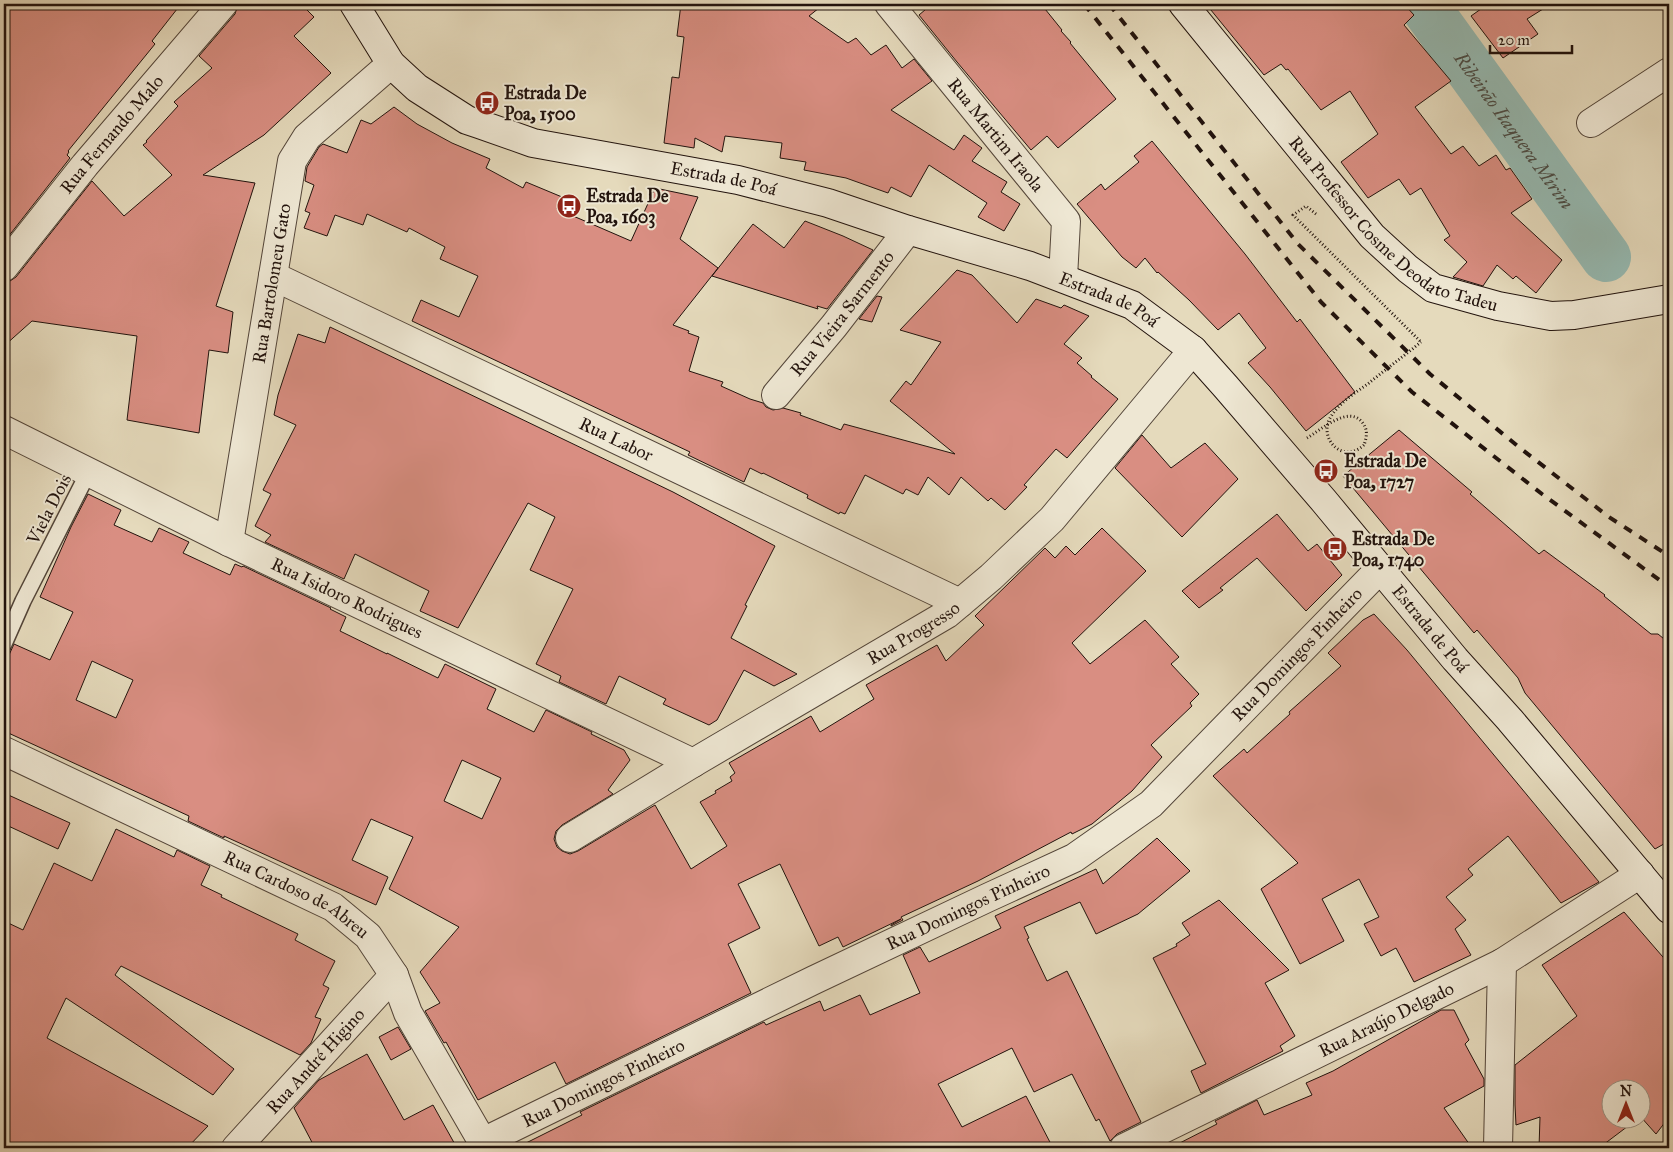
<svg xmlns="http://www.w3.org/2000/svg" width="1673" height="1152" font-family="'IM FELL Great Primer',serif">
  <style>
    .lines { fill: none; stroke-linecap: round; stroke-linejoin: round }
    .river { stroke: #96bab2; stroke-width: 50 }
    .building { fill: #d98e82; stroke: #22130d; fill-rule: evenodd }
    .lane-casing { stroke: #534539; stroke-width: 18 }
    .street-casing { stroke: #534539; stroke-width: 30 }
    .secondary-casing { stroke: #22130d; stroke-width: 30 }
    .path { stroke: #22130d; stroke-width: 3; stroke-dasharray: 1 2.5; stroke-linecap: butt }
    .lane { stroke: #eee7d3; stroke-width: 15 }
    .street { stroke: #eee7d3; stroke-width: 28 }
    .secondary { stroke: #eee7d3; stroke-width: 28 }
    .rail { stroke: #22130d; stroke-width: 4; stroke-dasharray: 9 9; stroke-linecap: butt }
    .path-bridge { stroke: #22130d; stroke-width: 3; stroke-dasharray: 1 2.5; stroke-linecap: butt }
    .labels { text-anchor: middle; stroke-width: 4; stroke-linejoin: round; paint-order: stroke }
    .poi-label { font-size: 18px; font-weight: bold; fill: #22130d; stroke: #eee7d3; text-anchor: start }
    .street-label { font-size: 18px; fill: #22130d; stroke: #eee7d3 }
    .water-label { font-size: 19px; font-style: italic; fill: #4b4d47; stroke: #eee7d3 }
  </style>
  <rect width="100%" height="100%" fill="#e5dabc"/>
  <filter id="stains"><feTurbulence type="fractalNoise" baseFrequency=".004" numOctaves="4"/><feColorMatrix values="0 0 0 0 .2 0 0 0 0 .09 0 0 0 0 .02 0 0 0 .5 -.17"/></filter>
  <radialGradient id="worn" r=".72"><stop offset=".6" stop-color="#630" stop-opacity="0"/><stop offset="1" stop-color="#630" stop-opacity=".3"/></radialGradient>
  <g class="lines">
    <path class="river" id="s1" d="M1423 4 1606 257"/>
  </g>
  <path class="building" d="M4 4H181L152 41 155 44 68 151 69 152 67 155 70 158 4 242Z
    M238 4H301L314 17 294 36 331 73 264 135 203 175 255 183 216 306 233 312 228 353 209 350 199 433 127 420 137 336 32 321 4 346V282L10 281 16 277 92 181 124 216 172 175 143 145 147 142 146 141 178 106 174 102 212 68 199 56 235 14Z
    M681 4H824L809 16 848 43 856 38 871 55 886 45 902 68 914 59 932 81 891 110 954 150 964 135 982 148 972 161 1007 182 1001 192 1020 204 1004 231 978 217 987 203 929 165 911 197 891 187 888 193 846 178 804 170 806 162 780 158 782 143 725 136 722 152 695 138 694 148 664 143 672 77 679 78 684 37 677 36Z
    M932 4H1041L1062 30 1061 31 1071 42 1070 43 1116 99 1058 148 1047 136 1031 150 957 62 919 15Z
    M1206 4H1404L1414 15 1404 25 1451 81 1415 107 1451 154 1463 146 1479 166 1496 155 1506 170 1510 168 1532 199 1511 213 1562 260 1536 293 1516 276 1513 279 1497 265 1483 286 1453 277 1467 262 1444 240 1450 236 1421 188 1410 195 1399 179 1368 198 1341 162 1378 134 1350 91 1321 110 1288 69 1286 70 1281 64 1264 75Z
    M1488 4H1551L1527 19 1538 34 1503 58 1471 16Z
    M394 107 417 124 452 143 490 159 486 168 523 188 526 182 562 197 557 209 631 241 655 188 698 197 680 239 718 268 673 325 689 331 688 333 699 337 689 371 723 382 721 386 750 399 763 403 766 407 773 410 783 408 801 413 800 415 841 430 844 424 955 454 890 401 906 381 911 385 941 342 900 330 957 270 972 275 1017 323 1036 299 1061 308 1064 305 1089 316 1064 344 1082 358 1077 363 1092 376 1091 377 1118 399 1067 458 1056 449 1024 485 1027 487 1005 510 991 498 988 501 961 477 949 495 928 477 918 495 906 489 903 494 865 475 845 514 840 512 839 514 807 498 808 495 763 473 762 474 750 468 744 482 688 455 690 452 412 321 421 300 459 317 478 276 440 259 445 247 409 228 407 232 367 214 363 225 335 215 327 236 304 228 310 213 305 211 314 185 305 181 307 167 319 147 323 144 347 153 361 120 371 124Z
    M1152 141 1245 254 1297 322 1300 319 1355 392 1306 431 1270 387 1248 363 1266 348 1239 313 1218 330 1189 300 1158 272 1157 273 1145 258 1136 268 1122 257 1077 204 1101 184 1105 190 1139 162 1134 156Z
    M805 221 843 236 873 250 827 309 817 306 818 309 712 276 753 224 784 248Z
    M877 296 882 297 872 322 859 319Z
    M330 327 673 492 775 546 745 605 747 606 731 638 797 674 774 686 744 670 717 720 709 725 663 704 666 699 619 676 606 704 559 682 561 676 536 664 573 589 530 570 555 517 528 503 458 628 420 611 429 591 355 554 344 579 265 542 271 535 255 526 271 494 263 490 296 425 274 415 278 395 298 334 325 343Z
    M1399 430 1472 492 1470 494 1539 554 1544 550 1605 595 1604 596 1651 634H1658L1669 643V841L1655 849 1525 693 1518 678 1477 630 1474 633 1343 476Z
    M1142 435 1171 468 1205 443 1238 479 1182 537 1115 468Z
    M88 494 121 510 114 525 152 542 159 528 189 542 183 553 230 575 235 564 242 567 243 566 331 608 330 609 346 617 340 631 387 654V653L438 678 445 664 496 689 487 709 534 732 546 710 592 732 591 734 624 750 630 760 608 790 613 794 562 825 556 831 554 839 557 847 562 851 570 854 578 851 655 805 691 869 727 846 700 802 716 793 715 791 732 781 730 777 735 773 729 763 811 716 820 732 874 699 866 685 937 645 946 661 984 625 975 616 1045 548 1055 558 1066 546 1075 555 1102 528 1146 571 1072 643 1090 664 1145 620 1179 657 1171 664 1199 694 1190 703 1192 706 1151 745 1162 757 1132 791 1092 824 1072 834 1071 832 978 881 901 917 903 920 891 926V925L901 919 843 947 838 937 819 946 780 864 738 884 760 928 728 944 751 993 566 1084 555 1062 478 1100 446 1042 444 1043 425 1011 440 1003 420 972 459 927 389 889 413 837 371 819 352 860 388 877 376 905 224 836V838L188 821 189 816 4 731V666L14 644 50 660 73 612 40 597 71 527ZM92 661 133 680 116 718 76 700ZM462 760 501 778 482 819 444 801Z
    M1277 514 1308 551 1317 544 1342 575 1306 611 1257 558 1220 588 1223 590 1199 608 1182 591Z
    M1374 614 1407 650 1599 882 1561 903 1508 836 1468 869 1473 875 1446 897 1466 920 1455 929 1471 955 1414 982 1396 948 1381 956 1364 924 1379 917 1359 879 1322 899 1344 941 1300 964 1261 889 1298 863 1213 776 1244 749 1247 753 1290 714 1289 712 1341 666 1328 653 1363 620Z
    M4 793 70 823 58 849 4 824Z
    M116 829 174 857 177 850 210 866 201 885 222 895 221 897 298 934 295 940 335 961 323 985 329 988 315 1017 321 1019 311 1043 300 1055 121 966 115 975 234 1069 213 1095 66 998 47 1038 208 1126 187 1148H4V921L23 930 54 863 92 881Z
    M1157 838 1190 871 1138 914 1096 934 1080 902 1024 927 1029 938 1027 939 1047 981 1067 971 1141 1122 1117 1134 1110 1141 1099 1119 1096 1121 1072 1074 1034 1092 1012 1048 938 1084 962 1127 1026 1096 1053 1148H516L582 1115 580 1112 764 1022 766 1025 820 1001 824 1011 860 995 870 1015 920 993 903 955 920 947 929 962 1001 928 995 916 1096 869 1103 884Z
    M1219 900 1289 970 1265 983 1295 1036 1280 1046 1283 1051 1201 1093 1191 1071 1206 1064 1153 958 1177 946 1176 944 1190 935 1182 923Z
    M1624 912 1669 964V1117L1656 1134 1640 1116V1090H1610V1120H1636L1599 1148H1539L1540 1117 1516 1125 1515 1105V1065L1577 1016 1542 965Z
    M1441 1010H1454L1469 1040 1465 1044 1484 1079V1086L1444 1108 1472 1148H1170L1217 1124 1215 1121 1257 1100 1264 1115 1312 1095 1306 1083 1333 1071Z
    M398 1027 411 1049 391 1060 379 1037Z
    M367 1054 404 1120 433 1105 457 1148H315L294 1108 319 1080Z"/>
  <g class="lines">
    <defs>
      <path id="lane" d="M4 644 23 601 89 471"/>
      <g id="street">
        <path id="s2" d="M889 4 1066 221 1063 278"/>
        <path d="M1591 123 1669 72"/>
        <path id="s3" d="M4 267 85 165 223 4"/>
        <path id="s4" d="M273 276 960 603"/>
        <path id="s5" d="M776 395 834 326 908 230"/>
        <path id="s6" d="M4 430 229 542 693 763"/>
        <path id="s7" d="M229 542 292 161 307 137 391 64"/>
        <path id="s8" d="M4 751 333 907 368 936 394 975 408 1013 486 1148"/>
        <path id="s9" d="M570 838 693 763 947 614 991 577 1052 519 1193 350"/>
        <path id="s10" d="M483 1142 814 980 987 898 1074 858 1151 804 1380 569"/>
        <path id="s11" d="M236 1148 394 975"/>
        <path id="s12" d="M1124 1148 1502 963 1640 874"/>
        <path d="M1498 1148 1502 963"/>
      </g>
      <g id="secondary">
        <path id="s13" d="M354 4 391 64 417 88 467 120 479 124 533 143 738 180 828 203 908 230 1030 266 1132 305 1193 350 1226 387 1324 501 1455 659 1510 720 1669 909"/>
        <path id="s14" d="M1183 4 1372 236 1408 269 1433 288 1498 306 1551 316 1574 315 1669 299"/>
      </g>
    </defs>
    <use href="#lane" class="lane-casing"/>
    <use href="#street" class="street-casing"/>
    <use href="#secondary" class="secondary-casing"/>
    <path class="path" d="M1316 214 1306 206 1293 215 1421 342
      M1307 438C1321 430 1348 405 1362 422 1368 429 1367 437 1364 445"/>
    <use href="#lane" class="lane"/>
    <use href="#street" class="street"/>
    <use href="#secondary" class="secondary"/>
    <path class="rail" d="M1084 4 1321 302 1412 392 1542 494 1669 587
      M1109 4 1298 244 1430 374 1520 448 1609 517 1669 556"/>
    <path class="path-bridge" d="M1364 445C1343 464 1320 440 1329 420 1337 404 1355 393 1369 383 1386 369 1404 356 1421 342"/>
  </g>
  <defs>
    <symbol id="bus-disc" viewBox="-11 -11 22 22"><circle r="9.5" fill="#8f2418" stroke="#eee7d3"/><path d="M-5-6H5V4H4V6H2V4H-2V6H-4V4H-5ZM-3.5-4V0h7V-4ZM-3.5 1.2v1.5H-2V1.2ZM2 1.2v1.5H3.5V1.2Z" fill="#fff"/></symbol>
  </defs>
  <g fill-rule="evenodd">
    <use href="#bus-disc" x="473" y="89" width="28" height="28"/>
    <use href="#bus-disc" x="555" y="192" width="28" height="28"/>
    <use href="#bus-disc" x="1312" y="457" width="28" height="28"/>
    <use href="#bus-disc" x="1321" y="535" width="28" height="28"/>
  </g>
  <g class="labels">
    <g class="poi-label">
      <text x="504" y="99">Estrada De<tspan x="504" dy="21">Poa, 1500</tspan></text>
      <text x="586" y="202">Estrada De<tspan x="586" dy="21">Poa, 1603</tspan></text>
      <text x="1344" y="467">Estrada De<tspan x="1344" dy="21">Poa, 1727</tspan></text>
      <text x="1352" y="545">Estrada De<tspan x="1352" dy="21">Poa, 1740</tspan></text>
    </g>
    <g class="street-label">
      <text dy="6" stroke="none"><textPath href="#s3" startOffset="171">Rua Fernando Malo</textPath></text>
      <text dy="6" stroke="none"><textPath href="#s2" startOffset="169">Rua Martim Iraola</textPath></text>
      <text dy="6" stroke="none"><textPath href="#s13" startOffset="429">Estrada de Poá</textPath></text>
      <text dy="6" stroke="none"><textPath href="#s14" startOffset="310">Rua Professor Cosme Deodato Tadeu</textPath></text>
      <text dy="6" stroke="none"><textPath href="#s7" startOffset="262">Rua Bartolomeu Gato</textPath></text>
      <text dy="6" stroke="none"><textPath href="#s13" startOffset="834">Estrada de Poá</textPath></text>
      <text dy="6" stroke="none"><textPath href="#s5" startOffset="105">Rua Vieira Sarmento</textPath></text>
      <text dy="6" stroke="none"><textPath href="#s4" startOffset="380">Rua Labor</textPath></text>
      <text transform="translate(49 509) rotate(-63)" y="6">Viela Dois</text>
      <text dy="6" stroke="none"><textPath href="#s6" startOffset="382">Rua Isidoro Rodrigues</textPath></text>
      <text dy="6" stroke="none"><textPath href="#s13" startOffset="1299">Estrada de Poá</textPath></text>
      <text dy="6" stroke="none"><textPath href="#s9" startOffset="400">Rua Progresso</textPath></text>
      <text dy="6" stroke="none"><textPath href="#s10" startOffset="959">Rua Domingos Pinheiro</textPath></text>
      <text dy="6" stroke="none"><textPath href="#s8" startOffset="326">Rua Cardoso de Abreu</textPath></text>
      <text dy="6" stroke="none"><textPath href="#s10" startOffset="539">Rua Domingos Pinheiro</textPath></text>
      <text dy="6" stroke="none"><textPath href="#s12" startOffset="292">Rua Araújo Delgado</textPath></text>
      <text dy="6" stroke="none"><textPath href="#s11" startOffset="118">Rua André Higino</textPath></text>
      <text dy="6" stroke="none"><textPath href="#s10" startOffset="134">Rua Domingos Pinheiro</textPath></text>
    </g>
    <g class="water-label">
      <text dy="7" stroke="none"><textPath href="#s1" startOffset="156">Ribeirão Itaquera Mirim</textPath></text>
    </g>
  </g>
  <rect width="1673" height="1152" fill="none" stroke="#e5dabc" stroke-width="20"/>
  <rect x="5" y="5" width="1663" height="1142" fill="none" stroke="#22130d" stroke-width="2.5"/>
  <rect x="10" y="10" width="1653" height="1132" fill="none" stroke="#22130d"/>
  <g transform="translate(1626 1104)"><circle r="24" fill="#eee7d3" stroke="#9c9284"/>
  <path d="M0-4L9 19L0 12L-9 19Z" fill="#8f2418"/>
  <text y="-8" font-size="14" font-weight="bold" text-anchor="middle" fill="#22130d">N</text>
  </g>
  <path d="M1490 45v8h82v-8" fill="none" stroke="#22130d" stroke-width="2.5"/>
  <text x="1498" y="45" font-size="15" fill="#22130d" stroke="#eee7d3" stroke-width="4" paint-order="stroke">20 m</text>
  <rect width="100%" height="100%" filter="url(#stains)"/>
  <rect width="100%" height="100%" fill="url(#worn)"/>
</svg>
